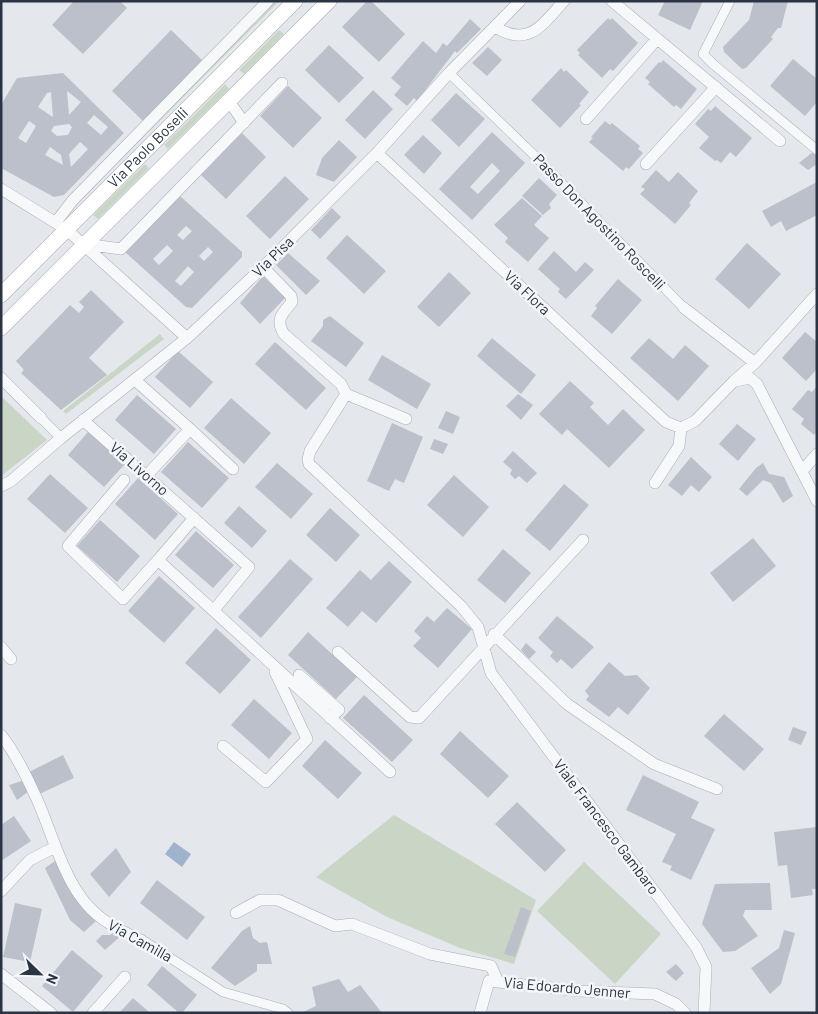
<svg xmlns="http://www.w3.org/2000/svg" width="818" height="1014" font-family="Barlow,sans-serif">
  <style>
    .green { fill: #c9d6c5 }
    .water { fill: #9fb4cc }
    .building { fill: #bbc0ca; fill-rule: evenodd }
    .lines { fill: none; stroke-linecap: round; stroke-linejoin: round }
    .pedestrian-casing { stroke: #a9aeb7; stroke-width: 10 }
    .minor-casing { stroke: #a9aeb7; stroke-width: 12 }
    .secondary-casing { stroke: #a9aeb7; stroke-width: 16 }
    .pedestrian { stroke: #f7f8fa; stroke-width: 9 }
    .minor { stroke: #f7f8fa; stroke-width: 11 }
    .secondary { stroke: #fff; stroke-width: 15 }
    .labels { text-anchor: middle; stroke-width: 5; stroke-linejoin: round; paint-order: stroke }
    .street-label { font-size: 15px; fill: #2b3445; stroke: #f4f6f9 }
  </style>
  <rect width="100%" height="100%" fill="#e4e7ec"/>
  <path class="green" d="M274 1H279L81 200 79 198Z
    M279 30 284 34 244 74 239 70Z
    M225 84 229 89 168 149 164 145Z
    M145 164 149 168 98 219 93 215Z
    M160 334 164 339 66 414 63 411Z
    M1 396 47 440 1 476Z
    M394 815 536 900 514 964 460 948 387 917 316 877Z
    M584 862 661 934 615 984 537 911Z"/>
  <path class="water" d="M174 842 191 854 182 867 165 854Z"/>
  <path class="building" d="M74 1H120L127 8 83 54 52 25Z
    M367 1H371L405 34 379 62 342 27Z
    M665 1H703L690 30 658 15Z
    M754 1H788L781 28H778L771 37 773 39 746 68 742 69 724 52 723 47 749 20Z
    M608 18 610 20 612 18 638 43 613 71 610 69 602 78 578 55 580 53 577 50Z
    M470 19 481 29 457 53 455 51 417 101 414 98 407 106 394 95 401 87 391 78 423 41 436 53 443 43 447 46Z
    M171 30 202 60 143 121 112 91Z
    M329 45 364 78 339 103 305 70Z
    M488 47 502 60 487 76 472 63Z
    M793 59 817 79V102L805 116 770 86Z
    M663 60 697 89 681 109 676 105 674 107 648 84 650 82 645 78 659 62 661 63Z
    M561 68 564 72 566 70 589 92 579 104 581 105 560 128 531 100Z
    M63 73 124 133 64 195 54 197 1 168V105L17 78ZM67 91 81 102 69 115ZM51 92 53 117 38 107 47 93ZM94 115 108 127 101 135 87 123ZM29 121 36 126 26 143 18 138ZM69 124 72 127 68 135 57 136 51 131 54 126ZM80 142 88 149 71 167 69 154ZM50 147 61 155 63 165 45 155Z
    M288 86 322 118 293 148 260 116Z
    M373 90 393 109 365 139 345 120Z
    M456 93 485 119 459 147 431 120Z
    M715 106 752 138 736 157 730 152 721 163 717 160 715 161 699 148 709 137 695 124 708 109 711 111Z
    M605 121 610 125 612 123 640 146 638 149 643 153 629 169 626 167 623 171 589 142 593 138 591 137Z
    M492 132 525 163 472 220 439 189ZM492 163 500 171 478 194 470 187Z
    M242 133 266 157 226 199 201 175Z
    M423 135 442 153 424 174 404 155Z
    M339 140 357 157 334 182 316 175 322 158Z
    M814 151 817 153V164L808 170 799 163Z
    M656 170 669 182 678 172 698 191 689 203 691 205 675 224 640 194 645 189 641 187Z
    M285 176 309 199 270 239 246 216Z
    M539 178 557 195 549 204 551 208 543 215 522 196Z
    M817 182V215L786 231 781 221 771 227 762 211Z
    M180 196 242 252V257L192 308 186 307 125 252ZM186 226 192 231 183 240 177 235ZM167 245 173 251 159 265 153 259ZM208 247 213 252 204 261 199 256ZM188 266 194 272 181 286 175 281Z
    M522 198 542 216 534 225 549 238 528 262 505 242 508 238 494 225Z
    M332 208 341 217 320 239 311 230Z
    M347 235 386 271 364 294 326 258Z
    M747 243 781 274 749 309 715 279Z
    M554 251 576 272 585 262 594 270 566 299 558 292 560 289 538 269Z
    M288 253 320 281 306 295 276 265Z
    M449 272 471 293 439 327 417 307Z
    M263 276 285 298 260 324 240 303Z
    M618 279 642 300 612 334 591 316 597 308 595 306Z
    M91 290 124 322 89 358 107 375 61 410 21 373 24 370 16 361 70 305 79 313 84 307 79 302Z
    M330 316 364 343 346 367 311 341 323 326V320Z
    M805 332 817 342V369L806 381 782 358Z
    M492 338 536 375 521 394 477 356Z
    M649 338 673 359 685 345 709 366 678 401 630 358Z
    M275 342 326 388 306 410 255 364Z
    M178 351 213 382 190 408 155 377Z
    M382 355 431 384 417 409 368 380Z
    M570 381 594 403 590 407 608 425 623 409 645 430 609 468 567 429 562 435 539 414Z
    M817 386V431L814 435 801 424 804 419 792 409 808 390 812 392Z
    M518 394 533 405 521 420 506 406Z
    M137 395 176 429 154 454 115 420Z
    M231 398 271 433 244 464 204 428Z
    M446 411 460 417 453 434 438 428Z
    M392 423 423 437 404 483 395 479 389 491 367 481Z
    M737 424 756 439 738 461 719 444Z
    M88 432 125 464 104 487 68 455Z
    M434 439 448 444 443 454 430 449Z
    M188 442 229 478 202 508 161 472Z
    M513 451 537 473 527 483 519 476 515 479 510 474 512 470 503 462Z
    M691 457 712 477 699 492 691 485 682 496 668 485Z
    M277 463 313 494 291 519 255 487Z
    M763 463 769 474 784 477 793 496 783 503 771 483 763 480 747 496 739 489 756 468Z
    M50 474 88 508 65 533 27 499Z
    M454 475 489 507 463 537 427 505Z
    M138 478 178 514 155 540 115 504Z
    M564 484 589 505 550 551 525 530Z
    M239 506 267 531 252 548 224 523Z
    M330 508 360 535 336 562 306 535Z
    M100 520 140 556 117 582 77 546Z
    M196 531 234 565 213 588 175 555Z
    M753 538 776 566 733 602 710 573Z
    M503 549 531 573 505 603 477 580Z
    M290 559 313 579 261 638 238 617Z
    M389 561 412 582 376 623 362 611 348 627 326 608 360 570 371 580Z
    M159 576 195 608 164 643 128 611Z
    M447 608 472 629 438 668 413 646 421 638 414 631 427 616 434 622Z
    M557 616 594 647 572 669 561 659 557 663 550 656 553 652 538 638Z
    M216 628 251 660 220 694 185 663Z
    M308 632 357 677 336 699 288 655Z
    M526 643 536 652 529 659 521 650Z
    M609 662 625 676 637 675 650 688 628 715 618 707 609 717 586 700 589 696 585 691Z
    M364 695 413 740 392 762 343 718Z
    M254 699 292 733 269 759 231 725Z
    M724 714 764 749 744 771 704 736Z
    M793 727 807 732 801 745 788 740Z
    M460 731 509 776 488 798 440 754Z
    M325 740 362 773 338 799 302 766Z
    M63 755 74 778 37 795 27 773Z
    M643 775 699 802 691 818 715 829 691 880 670 870 672 866 662 862 676 834 626 810Z
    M22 781 28 792 17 800 9 785Z
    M517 802 566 850 545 872 495 824Z
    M14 816 31 841 1 861V825Z
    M817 827V889H812L813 895 791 898 787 865 778 866 774 832Z
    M116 848 131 872 109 897 90 874Z
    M58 859 96 921 84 932 70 920 45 868Z
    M157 880 205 917 187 940 140 903Z
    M770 883 772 910H745L743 916 758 936 735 951 723 952 702 924 715 884Z
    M15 903 42 909 30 962 3 957Z
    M521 907 531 911 515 957 504 954Z
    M250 926 253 938 260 943 267 942 272 964H257V971L235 986 211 968 242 931Z
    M784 930 795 933 781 984 770 994 751 968 779 948Z
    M114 932 122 935 105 950 96 941 102 935H110Z
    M72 950 103 976 73 1012 42 986Z
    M676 964 684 973 676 981 666 972Z
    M162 966 197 995 182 1013H179L147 985Z
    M339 979 348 992 360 985 382 1013H301L316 1006 312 987Z
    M133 998 150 1013H119Z"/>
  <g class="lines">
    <defs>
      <path id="pedestrian" d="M730 1 703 54 713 64 817 150
        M449 73 536 157 684 308
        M41 418 61 438
        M114 926 141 939 223 992 283 1009 288 1013"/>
      <path id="minor" d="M612 1 780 141
        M495 27C529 48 542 25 564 1
        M229 101 244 123
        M586 119 657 39
        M377 153 666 422 681 428 695 421 734 381 755 363 817 294
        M646 164 716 87
        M1 189 66 229 187 338
        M56 222 73 200 268 1
        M85 244 121 249 282 83
        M263 267 291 296 292 302C282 314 275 320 284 334L341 384 346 394 310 451 308 459 309 464 461 606 478 627 491 673 696 947 706 967 704 1013
        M684 308 755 363
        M1 378 41 418
        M135 380 190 429 147 475
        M736 381 750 378 757 384 817 501
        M346 394 406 419
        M83 420 249 567 214 610
        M190 429 233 469
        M802 471 817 454
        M124 480 68 546 123 599 158 560
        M655 483 679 446 681 428
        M1 486 11 481 61 438 187 338 263 267 377 153 449 73 520 1
        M194 518 158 560 390 772
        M494 634 567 704 654 764 717 789
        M1 647 11 659
        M338 652 410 717 419 718 583 540
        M299 675 339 710 330 718
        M1 735C15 753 26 775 35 795 56 839 66 902 114 926
        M223 746 266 782 307 739 275 672
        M1 891 30 860 55 847
        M236 913 260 900H278L335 926 352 924 430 954 491 966 498 982
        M1 974 51 1013
        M93 1013 125 977
        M480 1013 489 981 580 991 655 994 676 1004 685 1013"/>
      <g id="secondary">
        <path id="s1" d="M1 295 295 1"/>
        <path d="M1 328 329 1"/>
      </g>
    </defs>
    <use href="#pedestrian" class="pedestrian-casing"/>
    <use href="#minor" class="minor-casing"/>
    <use href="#secondary" class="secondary-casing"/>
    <use href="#pedestrian" class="pedestrian"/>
    <use href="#minor" class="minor"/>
    <use href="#secondary" class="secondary"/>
  </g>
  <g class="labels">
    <g class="street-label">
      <text dy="5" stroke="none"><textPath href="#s1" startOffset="208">Via Paolo Boselli</textPath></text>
      <text transform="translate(599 222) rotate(46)" y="5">Passo Don Agostino Roscelli</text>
      <text transform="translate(273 257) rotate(-44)" y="5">Via Pisa</text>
      <text transform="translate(527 293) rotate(43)" y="5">Via Flora</text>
      <text transform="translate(139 469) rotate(41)" y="5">Via Livorno</text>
      <text transform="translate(606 827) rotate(53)" y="5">Viale Francesco Gambaro</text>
      <text transform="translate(140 941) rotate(29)" y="5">Via Camilla</text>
      <text transform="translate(567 988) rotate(5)" y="5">Via Edoardo Jenner</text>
    </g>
  </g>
  <rect width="818" height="1014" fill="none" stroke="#2b3445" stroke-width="5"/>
  <g transform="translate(40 974) rotate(113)" stroke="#f4f6f9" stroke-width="4" paint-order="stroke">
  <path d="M0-4L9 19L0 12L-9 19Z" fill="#2b3445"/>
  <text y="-8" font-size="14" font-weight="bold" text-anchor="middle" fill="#2b3445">N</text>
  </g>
</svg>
